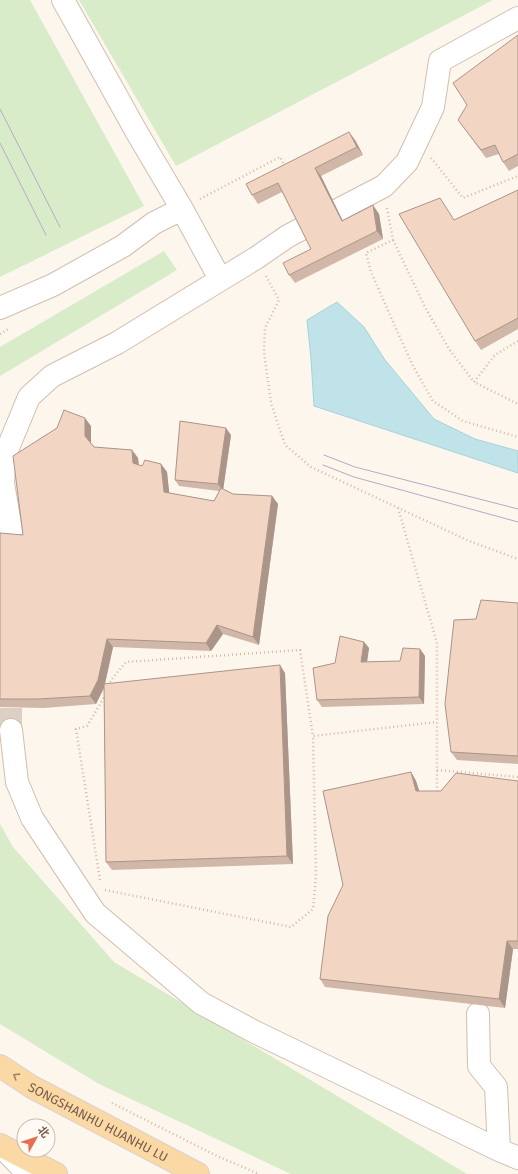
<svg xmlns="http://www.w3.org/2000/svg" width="518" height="1174" font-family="'Fira Sans','Noto Sans SC',sans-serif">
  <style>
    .green { fill: #d8ecc9 }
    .water { fill: #bfe3e8; stroke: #a5d3da }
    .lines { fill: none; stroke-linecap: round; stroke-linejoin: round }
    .minor-tunnel { stroke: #dcd0c4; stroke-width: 22; stroke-dasharray: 22 11; stroke-linecap: butt }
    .minor-casing { stroke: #d1beb0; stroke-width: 24 }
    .major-casing { stroke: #dad1cd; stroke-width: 24 }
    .path { stroke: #d9b8a5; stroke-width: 2.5; stroke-dasharray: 1 3; stroke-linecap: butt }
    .minor { stroke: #fff; stroke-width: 22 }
    .major { stroke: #fbd9a5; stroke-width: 22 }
    .tram { stroke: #b9a8c9; stroke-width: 1 }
    .wall { fill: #d1b7a8 }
    .shaded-wall { fill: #aa9588 }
    .building { fill: #f3d5c3; stroke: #aa9588 }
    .oneway { stroke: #a18267 }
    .labels { text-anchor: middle; stroke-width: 3; stroke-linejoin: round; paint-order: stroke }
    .street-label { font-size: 13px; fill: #7a5c4d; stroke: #fffaf3 }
  </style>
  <rect width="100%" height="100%" fill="#fdf6ec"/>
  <path class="green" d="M0 0H30L144 206 0 277Z
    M79 0H493L176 166Z
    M164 251 177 270 0 376V347Z
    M0 824 13 847 114 962 467 1174H291L99 1084 0 1024Z"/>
  <path class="water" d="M337 302 364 327 385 360 434 419 475 439 518 451V473L314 406 311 359 307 320Z"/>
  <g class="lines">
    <path class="minor-tunnel" d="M11 730V677"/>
    <defs>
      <path id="minor" d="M182 209 220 279
        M0 308 53 285 123 246 154 223 182 209 136 131 63 0
        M12 536 3 483 5 455 29 397 52 376 117 343 256 258 288 236 384 186 407 162 433 107 440 61 518 18
        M11 730 17 782 32 818 95 913 201 1003 255 1032 499 1150 518 1158
        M478 1014 479 1066 496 1087 499 1150
        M2 1147 28 1174"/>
      <g id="major">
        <path id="s1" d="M0 1066 32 1087 198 1174"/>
        <path d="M0 1145 56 1174"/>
      </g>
    </defs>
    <use href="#minor" class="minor-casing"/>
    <use href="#major" class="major-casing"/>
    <path class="path" d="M431 158 463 198 518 176
      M200 199 280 157 285 166
      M387 208 393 240 366 253 371 272 393 322 413 366 433 401 463 421 518 437
      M393 240 425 307 449 349 474 382
      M266 276 279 300 265 328 264 352 271 403 285 445 311 467 469 541 518 559
      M0 334 10 328
      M518 341 495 355 474 382 518 404
      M398 508 437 643V794
      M109 686 111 680 126 662 300 650 313 736
      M437 770 518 777
      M100 880 76 729 87 726 105 696
      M105 890 291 927 313 909 316 876 313 736 437 722
      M112 1103 217 1156 259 1174"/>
    <use href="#minor" class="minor"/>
    <use href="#major" class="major"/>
    <path class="tram" d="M0 109 60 227
      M0 143 46 235
      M324 455 355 467 518 509
      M323 465 354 477 518 522"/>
  </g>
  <path class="wall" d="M518 35V166L509 171 503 162 499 154 486 158 464 128Z
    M355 140 363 155 321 176 343 221 379 214 383 239 295 283 289 275 311 249 282 192 258 204 252 195Z
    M518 190V329L481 350 475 341Z
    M91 426V443L94 447 132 450 138 458 139 465 142 466 161 464 167 472 169 493 214 501 219 491 179 486 175 480 231 435 223 489 233 494 272 496 278 504 259 645 223 634 211 651 113 647 105 684 285 673 293 864 112 870 106 862 104 687 96 704 44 708 0 707V533L23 535Z
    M518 603V764L457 760 451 752 476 619Z
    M364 642 369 648 367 662 400 661 420 649 425 656 424 704 322 707 317 700 335 663Z
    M411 772 416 781 419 791H441L518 781V949H513L505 1008 325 987 320 979Z"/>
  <path class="shaded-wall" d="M349 132 355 140 363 155 357 147Z
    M315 168 321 176 347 230 342 221Z
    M373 205 379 214 383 239 377 231Z
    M85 418 91 426V444L85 436Z
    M226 428 231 435 223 491 218 484Z
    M132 450 138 458 139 471 133 463Z
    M161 464 167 472 170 500 164 492Z
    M272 496 278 504 259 645 253 637Z
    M217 625 223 634 211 651 206 643Z
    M107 639 113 647 104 688 96 704 90 696Z
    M364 642 369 648 366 669 361 662Z
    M420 649 425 656 424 704 419 697Z
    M280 665 285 673 293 864 287 856Z
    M411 772 416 781 422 799 416 791Z
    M507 941 513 949 505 1008 499 999Z"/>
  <path class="building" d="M518 35V154L503 162 495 145 481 150 458 120 467 105 453 83Z
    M349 132 357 147 315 168 342 221 373 205 377 231 289 275 283 263 311 249 278 183 252 195 246 184Z
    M518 190V318L475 341 399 214 440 198 454 220Z
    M64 410 85 418V436L94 447 132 450 133 463 142 466 145 460 161 464 164 492 214 501 221 488 233 494 272 496 253 637 217 625 206 643 107 639 98 680 90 696 38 699H0V533L23 535 13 456 57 428Z
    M180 421 226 428 218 484 175 480Z
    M481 600 518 603V756L451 752 445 704 454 620 476 619Z
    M340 636 364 642 361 662 400 661 403 648 420 649 419 697 317 700 313 668 335 663Z
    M280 665 287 856 106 862 104 684Z
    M411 772 416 791H441L456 773 518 781V941H507L499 999 320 979 328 916 343 885 323 791Z"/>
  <defs><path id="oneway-chevron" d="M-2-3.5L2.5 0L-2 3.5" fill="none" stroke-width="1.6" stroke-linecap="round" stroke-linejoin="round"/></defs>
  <use class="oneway" href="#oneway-chevron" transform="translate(16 1076) rotate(-148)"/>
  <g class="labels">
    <g class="street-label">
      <text dy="5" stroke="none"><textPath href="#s1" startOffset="113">SONGSHANHU HUANHU LU</textPath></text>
    </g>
  </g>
  <g transform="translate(36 1138) rotate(51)"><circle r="19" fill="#fffaf3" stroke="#cabbb1"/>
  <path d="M0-3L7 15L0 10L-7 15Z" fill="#e76f51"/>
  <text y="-6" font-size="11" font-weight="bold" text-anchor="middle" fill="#7a5c4d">北</text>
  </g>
</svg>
